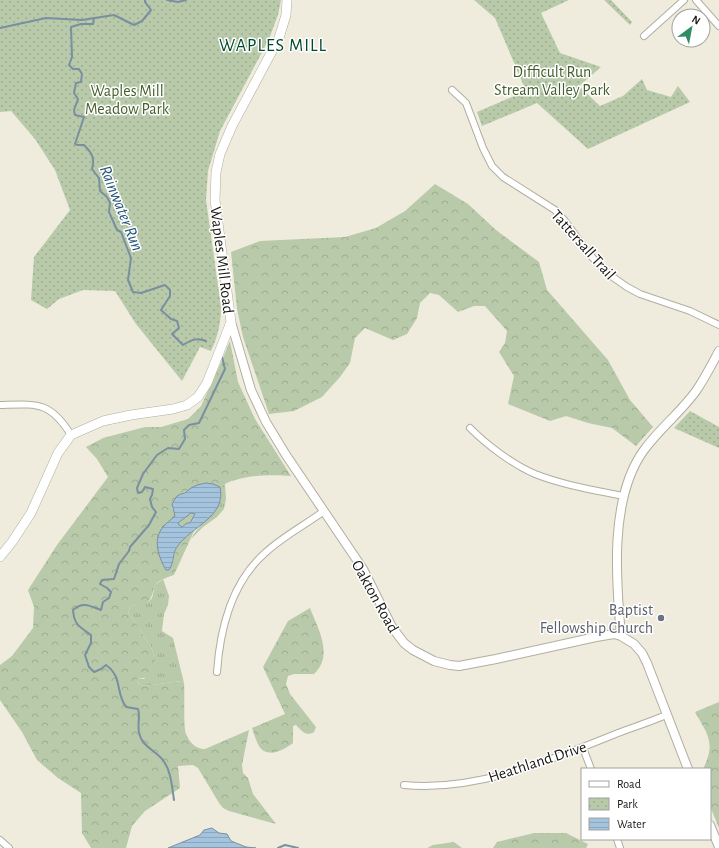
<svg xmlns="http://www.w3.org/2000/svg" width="719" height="848" font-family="'Alegreya Sans',sans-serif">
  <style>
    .grass { fill: url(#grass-tufts) }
    .forest { fill: url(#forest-crowns) }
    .park { fill: url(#park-dots) }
    .water { fill: url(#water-rules); stroke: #7a8fa0; fill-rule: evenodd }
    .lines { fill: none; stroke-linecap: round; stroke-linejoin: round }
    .stream { stroke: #7a8fa0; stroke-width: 2 }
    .minor-casing { stroke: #b1aea0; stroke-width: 8 }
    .tertiary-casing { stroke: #b1aea0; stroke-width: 10 }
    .secondary-casing { stroke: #b1aea0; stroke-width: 10 }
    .minor { stroke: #fff; stroke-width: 6 }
    .tertiary { stroke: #fff; stroke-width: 8 }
    .secondary { stroke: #fff; stroke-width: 9 }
    .worship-dot { fill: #6b7280; stroke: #fff; stroke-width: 1.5 }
    .labels { text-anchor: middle; stroke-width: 3; stroke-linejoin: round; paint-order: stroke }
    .park-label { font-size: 16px; fill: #455e2c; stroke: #fff }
    .street-label { font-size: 16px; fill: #171611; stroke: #fff }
    .worship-label { font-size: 16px; fill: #5b616d; stroke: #fff; text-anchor: end }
    .water-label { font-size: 17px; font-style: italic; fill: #25557a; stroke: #fff }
    .quarter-label { font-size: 18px; letter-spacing: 1px; fill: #00492f; stroke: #fff }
  </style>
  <defs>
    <pattern id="grass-tufts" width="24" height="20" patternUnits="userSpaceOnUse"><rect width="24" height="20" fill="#b8caa9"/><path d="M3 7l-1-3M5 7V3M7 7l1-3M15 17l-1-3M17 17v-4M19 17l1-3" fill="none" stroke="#9dad90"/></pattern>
    <pattern id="forest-crowns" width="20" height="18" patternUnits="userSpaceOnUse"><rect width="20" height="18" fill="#b8caa9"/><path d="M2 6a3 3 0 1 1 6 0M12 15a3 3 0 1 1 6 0" fill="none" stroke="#9dad90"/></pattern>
    <pattern id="park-dots" width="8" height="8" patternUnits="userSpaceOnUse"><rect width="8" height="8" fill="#b8caa9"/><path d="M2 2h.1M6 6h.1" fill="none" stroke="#9dad90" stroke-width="1.8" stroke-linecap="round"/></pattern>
    <pattern id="water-rules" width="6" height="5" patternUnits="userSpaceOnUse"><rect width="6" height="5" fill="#a4c3dd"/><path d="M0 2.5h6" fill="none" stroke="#8ca7bd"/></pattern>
  </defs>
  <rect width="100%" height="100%" fill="#efecdd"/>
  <path class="grass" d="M225 484 226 499 224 509 217 517 203 527 191 539C200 520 226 512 220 487Z
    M191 513 195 514 190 523H187L182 527 179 525 178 523Z
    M163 579 169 596 168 605 164 614 162 631 173 638 184 683 182 681 143 686 138 683 137 679H144L155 670V657L150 645 144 637 141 630 128 613 130 607 137 604H147L152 598 155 585Z"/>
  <path class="forest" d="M435 184 468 204 496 230 539 262 547 290 608 360 630 400 653 427 636 446 612 428 588 423 566 416 550 421 508 404 514 376 499 352 505 343 507 331 485 306H474L458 312 439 295 430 293 420 303 417 318 407 334 393 340 365 328 355 338 350 363 340 377 322 397 294 411 269 414 243 337 237 309 231 252 260 241 345 237 376 228 405 211Z
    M230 341 238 382 255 419 291 476C271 474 237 475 220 487 198 477 195 490 177 496L172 508 174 512 175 516 170 521 173 564C175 546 179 541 194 531L174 575C168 577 161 579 156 584 153 588 153 597 147 604H137L130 607 128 613 141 630 144 637 150 645 155 657 156 674 152 677 137 679 138 683 143 686 182 681 184 683C185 694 183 727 186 734 190 743 196 749 205 749L249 730 242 765 243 773 248 778 253 794 276 824 229 811 223 808 219 803 198 768 193 765 178 766 180 788 145 811 132 826 126 848H91L82 833 81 793 58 778 37 760 22 732 0 700V665L12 656 33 628 34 607 28 590 57 545 108 477 97 459 86 447 103 438 145 427H161L188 419 201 406 219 367Z
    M310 608C318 629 334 655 314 674H294L288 676 286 684 290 694 316 727 314 732C306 737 302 731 296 725L293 726V743C284 750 267 759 259 746 256 741 254 734 252 728L285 714 263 667 288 621Z
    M719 702V828L710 806V769H703C716 743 708 735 695 712Z
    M534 833H566L588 844 586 848H493L497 842Z
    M454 842 462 848H427L433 845Z"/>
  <path class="park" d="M0 0H281L278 15 269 39 220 131 208 171 206 200 221 307C221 323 218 336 211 351L200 347 182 381 136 324 115 291 83 290 59 299 47 309 31 300 34 257 70 210 55 170 35 139 11 111 0 112Z
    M474 0H569L541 13 560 53 601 67 579 86 600 106 623 96 642 79 647 90 671 97 678 86 690 102 588 149 537 103 482 126 477 112 526 91 495 18Z
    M604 0H611L632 22 630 25Z
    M690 411 719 427V448L674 428Z"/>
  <path class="water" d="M206 483 213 484 220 487C227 517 190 527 177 547 172 554 175 561 169 570H166C159 558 152 540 163 527 166 523 171 520 175 516L172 504 177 496 181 494 185 493 191 488 197 485ZM191 513 195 514 190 523H187L182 527 179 525 178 523Z
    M212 828 219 833 227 834 231 841 246 847 256 848H168L200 835 204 830Z"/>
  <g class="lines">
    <path class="stream" d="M167 0 178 2 186 0
      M94 18 93 24H81L71 27 72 57 69 65 73 69H79L82 74 81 82 76 83 74 93 78 99 74 110 75 115 84 117 75 144 78 145H84C92 153 95 158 92 169L99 178 100 191 107 197 110 203 109 212 117 230 121 232 131 258 128 280 133 292 141 293 165 285 170 290V296L161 310 171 319 177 321 179 328 172 334 183 345C191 340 197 337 206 341
      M0 28 46 18 82 20 114 15 134 25 142 21 151 10 145 2V0
      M174 800C172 787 171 769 162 759 155 751 143 746 140 736 136 727 141 718 138 709L126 707C115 692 123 677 106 665L101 669 94 672 89 667 85 655 91 643V635C80 627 74 625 73 610 83 601 90 606 101 610L103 602 109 598 111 592 107 588 100 584 102 580 114 579 119 564 129 551 130 547 149 525 156 512 152 507 150 499 152 495 153 489 145 487 142 492 138 493 137 488 143 474 157 455 168 448 179 449 185 439 184 430 189 425 199 423 225 369 222 357
      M278 848 285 845 298 848"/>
    <defs>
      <path id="minor" d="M696 0 719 26
        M644 36 684 0
        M452 90 466 103 483 148 492 166 503 177 555 210 565 221 590 255 607 273 627 287 640 294 690 311 719 325
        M0 405C37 404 50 401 71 435
        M470 428C487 445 512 464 535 474 563 485 594 490 623 496
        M217 672C220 629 231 583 265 553 282 537 305 525 324 511
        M583 748 591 769
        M404 785C478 792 550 760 618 733 634 727 650 722 666 715
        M617 839 620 848
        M0 840 9 848"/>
      <path id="tertiary" d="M231 322 251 390 266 422 286 455 363 569 392 627 404 643 413 650 434 661 450 665 459 666 496 659 596 637 614 634 621 636 634 644 642 653 647 663 688 769
        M621 636C616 580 609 498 644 450 660 428 681 412 696 391 705 378 712 364 719 351
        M710 825 719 847"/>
      <path id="secondary" d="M0 557 12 542 31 513 58 453 71 435 103 421 112 419 131 415 173 409 187 405 198 397 207 383 231 322 215 200 216 172 220 154 232 126 279 38 286 15 287 0"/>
    </defs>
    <use href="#minor" class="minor-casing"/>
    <use href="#tertiary" class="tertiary-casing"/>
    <use href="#secondary" class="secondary-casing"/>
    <use href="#minor" class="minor"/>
    <use href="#tertiary" class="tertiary"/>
    <use href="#secondary" class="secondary"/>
  </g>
  <circle class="worship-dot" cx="661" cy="618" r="4"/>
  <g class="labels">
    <g class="park-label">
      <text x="552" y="77">Difficult Run<tspan x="552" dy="18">Stream Valley Park</tspan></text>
      <text x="127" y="96">Waples Mill<tspan x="127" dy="18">Meadow Park</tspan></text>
    </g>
    <g class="street-label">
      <text transform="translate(584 244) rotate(48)" y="6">Tattersall Trail</text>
      <text transform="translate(223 260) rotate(83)" y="6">Waples Mill Road</text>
      <text transform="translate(376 596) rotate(61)" y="6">Oakton Road</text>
      <text transform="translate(537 761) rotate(-18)" y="6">Heathland Drive</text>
    </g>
    <g class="worship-label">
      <text x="653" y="615">Baptist<tspan x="653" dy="18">Fellowship Church</tspan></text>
    </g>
    <g class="water-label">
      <text transform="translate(122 208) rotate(68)" y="6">Rainwater Run</text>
    </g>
    <g class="quarter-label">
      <text x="273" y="51">WAPLES MILL</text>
    </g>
  </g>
  <rect x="581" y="768" width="130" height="72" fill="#ffffff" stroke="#a2a2a0"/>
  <rect x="589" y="781" width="20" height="6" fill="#ffffff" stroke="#a2a2a0"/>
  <text x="617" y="788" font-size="12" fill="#171611">Road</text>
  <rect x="589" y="798" width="20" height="12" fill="url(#park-dots)" stroke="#a2a2a0"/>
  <text x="617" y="808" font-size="12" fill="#171611">Park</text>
  <rect x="589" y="818" width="20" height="12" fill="url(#water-rules)" stroke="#a2a2a0"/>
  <text x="617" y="828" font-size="12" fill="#171611">Water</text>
  <g transform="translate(691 28) rotate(32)"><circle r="19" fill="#ffffff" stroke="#a2a2a0"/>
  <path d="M0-3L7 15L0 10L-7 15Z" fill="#2f8d65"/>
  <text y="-6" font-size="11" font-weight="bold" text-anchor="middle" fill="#171611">N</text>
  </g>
</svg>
